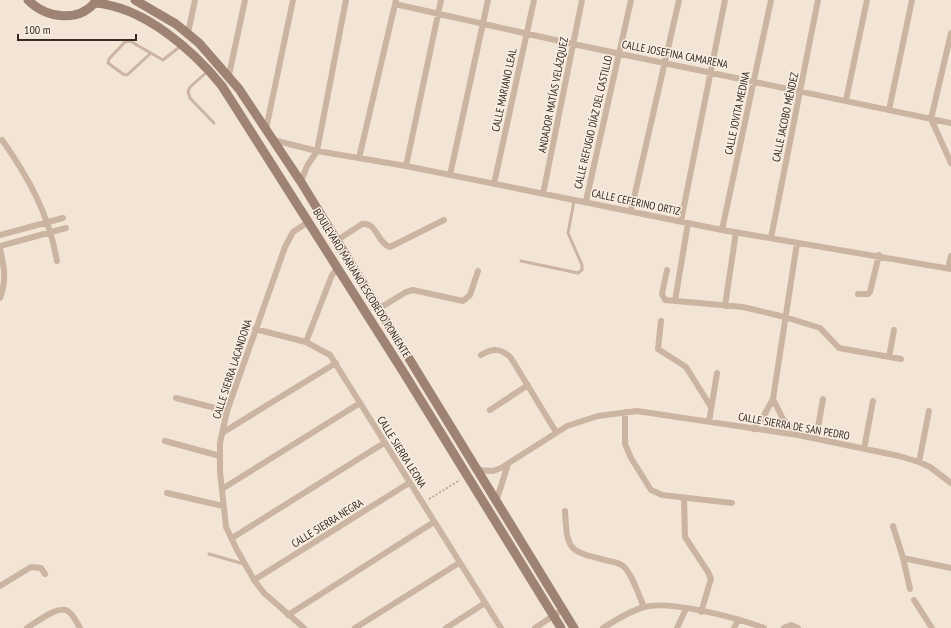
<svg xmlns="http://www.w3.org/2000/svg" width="951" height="628" font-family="'PT Sans Narrow',sans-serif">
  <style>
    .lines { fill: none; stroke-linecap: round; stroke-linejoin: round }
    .path { stroke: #b79e8b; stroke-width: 1.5; stroke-dasharray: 2 2; stroke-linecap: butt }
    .lane { stroke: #cbb4a1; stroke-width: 3 }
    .street { stroke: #cbb4a1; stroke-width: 6 }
    .secondary { stroke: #9e8273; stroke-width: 9 }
    .labels { text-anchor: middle; stroke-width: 3; stroke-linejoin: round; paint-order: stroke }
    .street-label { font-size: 11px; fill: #352a24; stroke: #faefe2 }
  </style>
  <rect width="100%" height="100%" fill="#f2e5d6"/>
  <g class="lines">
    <path class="path" d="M429 499 460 480"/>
    <path class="lane" d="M151 53 127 75 123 74 108 63 109 59 125 42 130 41 163 60 182 45
      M208 71 190 87 188 92 190 98 214 123
      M521 261 578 273 582 270V265L568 233 574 201
      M209 554 244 564"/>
    <path class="street" d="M395 4 573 44 951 123
      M188 33 195 0
      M951 33 931 119 951 163
      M229 75 245 0
      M846 100 867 0
      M889 110 912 0
      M266 129 293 0
      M2 140C29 178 49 215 57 261
      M273 140 317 151 406 166 722 230 951 269
      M359 158 396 0
      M406 166 441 0
      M450 175 488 0
      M301 182 307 166 317 151 346 0
      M494 184 534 0
      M543 194 582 0
      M586 201 631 0
      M631 211 679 0
      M681 221 725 0
      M722 230 771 0
      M0 235 63 218
      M771 238 818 0
      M336 241 362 224C377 222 377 243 390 247L444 220
      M0 246 66 228
      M0 249C4 266 7 280 0 298
      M948 268 951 256
      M667 270 662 294 665 300 743 307 785 317 820 328 839 348 901 359
      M858 294H868L870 292 879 255
      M675 301 688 223
      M725 306 736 232
      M378 309 406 292 413 290 463 301 470 295 478 271
      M661 321 658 349 686 367 711 407
      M255 329 306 342 330 355 501 628
      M306 342 332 275 338 268
      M481 355C493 348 501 348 511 358L556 432
      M889 357 894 330
      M176 398 227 411
      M773 399 783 419 798 435
      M490 410 528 385
      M625 412V444L631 458 651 490 662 495 732 503
      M709 422 717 373
      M753 429 762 419 773 399 797 243
      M222 433 336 363
      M816 439 823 399
      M165 441 220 456
      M864 449 873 401
      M919 462 929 411
      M476 470 493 471 501 468 567 426 598 416 637 411 798 435 899 456 919 462 930 467 951 483
      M222 489 360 403
      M167 493 223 506
      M684 498 685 537 708 572 711 579 701 612
      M496 502 508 464
      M565 511C567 550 568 551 605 560 611 562 618 562 623 566 632 573 639 596 644 607
      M893 526 903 558 910 589
      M232 538 384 443
      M903 558 951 568
      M254 580 409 483
      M0 586 31 567 41 568 45 574
      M914 600 932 628
      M288 615 434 522
      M27 628C37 622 60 603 69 612 74 616 77 623 80 628
      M304 628 264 593 254 580 237 550 226 527 220 472V443L227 411 285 247 293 232 308 222
      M355 628 459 563
      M446 628 485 603
      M535 628 562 610
      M603 628C616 620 629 611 644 607 670 600 738 618 764 628
      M677 628 686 609
      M734 628 738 620
      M784 628 791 625 798 628"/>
    <path class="secondary" d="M28 0C46 18 79 24 97 0
      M135 0 176 24 199 43 239 89 301 182 574 628
      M94 3C143 6 193 50 222 86L404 373 561 628"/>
  </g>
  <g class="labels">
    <g class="street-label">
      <text transform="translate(675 54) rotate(11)" y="4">CALLE JOSEFINA CAMARENA</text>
      <text transform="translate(504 90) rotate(-78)" y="4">CALLE MARIANO LEAL</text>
      <text transform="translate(553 95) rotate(-79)" y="4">ANDADOR MATÍAS VELÁZQUEZ</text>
      <text transform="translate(737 113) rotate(-78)" y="4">CALLE JOVITA MEDINA</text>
      <text transform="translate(785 117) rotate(-78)" y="4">CALLE JACOBO MÉNDEZ</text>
      <text transform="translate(593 122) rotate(-77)" y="4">CALLE REFUGIO DÍAZ DEL CASTILLO</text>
      <text transform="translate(636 202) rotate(12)" y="4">CALLE CEFERINO ORTIZ</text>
      <text transform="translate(362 283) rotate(58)" y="4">BOULEVARD MARIANO ESCOBEDO PONIENTE</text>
      <text transform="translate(232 369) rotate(-72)" y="4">CALLE SIERRA LACANDONA</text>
      <text transform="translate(794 426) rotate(10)" y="4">CALLE SIERRA DE SAN PEDRO</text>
      <text transform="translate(402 452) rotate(58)" y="4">CALLE SIERRA LEONA</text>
      <text transform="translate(327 523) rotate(-32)" y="4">CALLE SIERRA NEGRA</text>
    </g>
  </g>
  <path d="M18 34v6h118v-6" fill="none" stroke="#352a24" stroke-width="2"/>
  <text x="24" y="34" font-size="12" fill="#352a24" stroke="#faefe2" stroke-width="3" paint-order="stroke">100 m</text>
</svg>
